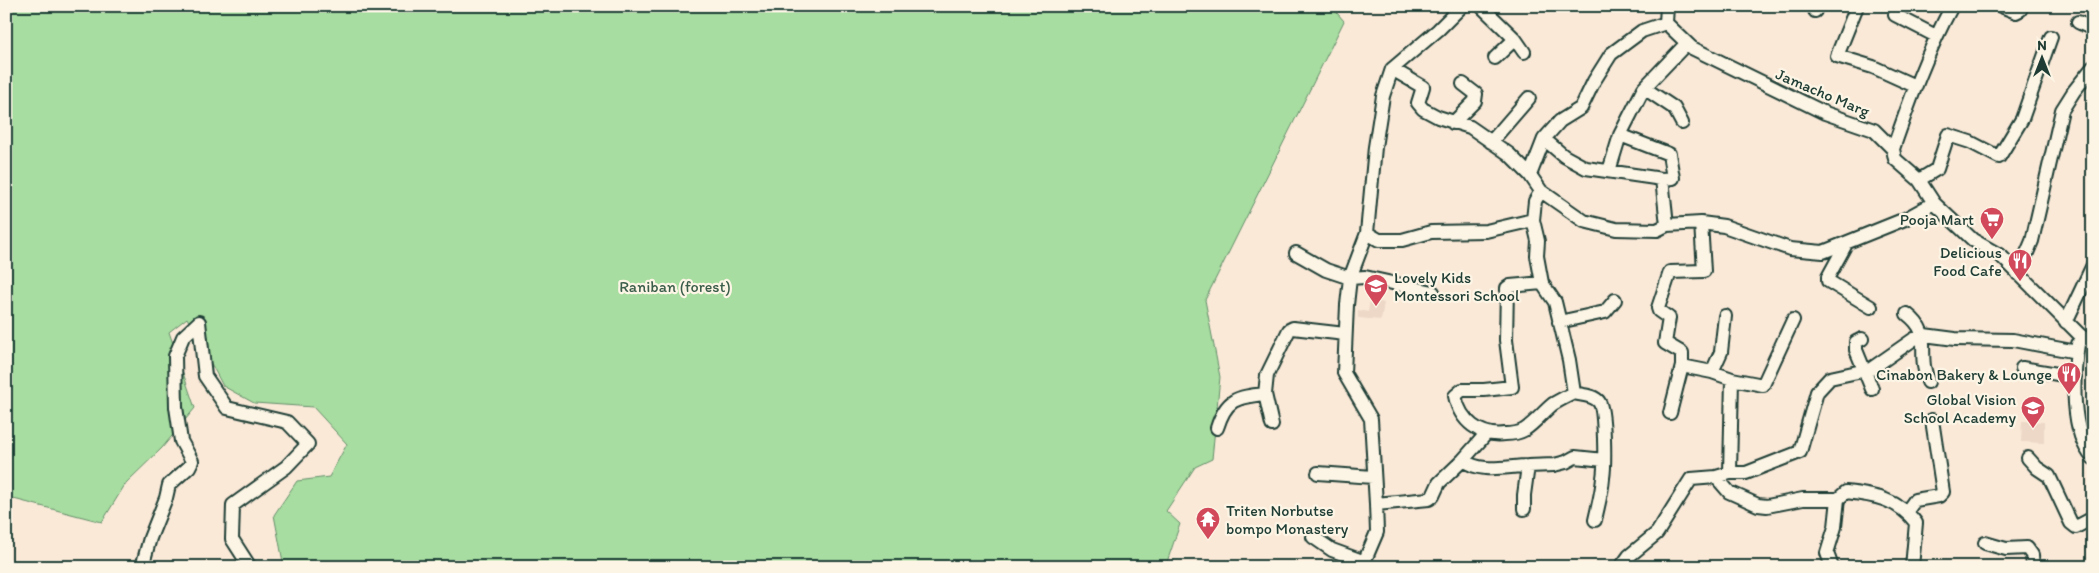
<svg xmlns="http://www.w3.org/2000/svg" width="2099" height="573" font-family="Itim,sans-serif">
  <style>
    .built { fill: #edd8c7 }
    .green { fill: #a7dda0; stroke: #638d6a }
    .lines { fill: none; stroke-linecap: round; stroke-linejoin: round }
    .minor-casing { stroke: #1f3d34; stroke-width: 16 }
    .minor { stroke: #fcf5e5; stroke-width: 12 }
    .labels { text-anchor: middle; stroke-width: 4.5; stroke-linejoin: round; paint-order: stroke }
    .street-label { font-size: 16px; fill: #1f3d34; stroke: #fcf5e5 }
    .poi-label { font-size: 16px; fill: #1f3d34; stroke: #fcf5e5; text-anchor: end }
    .park-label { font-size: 16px; fill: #3a5d4a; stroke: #fcf5e5 }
  </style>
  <rect width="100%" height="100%" fill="#fbe9d8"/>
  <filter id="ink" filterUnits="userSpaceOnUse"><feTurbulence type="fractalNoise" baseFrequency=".02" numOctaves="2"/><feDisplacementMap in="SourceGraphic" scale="10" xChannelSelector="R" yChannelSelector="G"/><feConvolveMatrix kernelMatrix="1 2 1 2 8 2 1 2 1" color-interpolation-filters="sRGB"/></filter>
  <g filter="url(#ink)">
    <path class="built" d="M1370 299 1384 303 1381 320 1358 318V310L1368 312Z
      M2022 421 2044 422V443L2021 442Z"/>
    <path class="green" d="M6 6H1331L1344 21 1205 300 1220 377 1212 459 1195 467 1166 511 1180 524 1167 562 1160 567H287L283 562 274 515 297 481 329 477 347 444 313 407 254 403 223 386 187 318 169 332 195 408 162 448 126 483 102 522 6 497Z"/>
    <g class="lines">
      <defs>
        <path id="minor" d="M1481 6 1515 39 1524 52
          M1667 6 1666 23 1692 48 1825 113 1874 130 1893 149 1895 159 1919 180 1934 203 1973 240 2001 256 2080 335 2093 344
          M1814 6 1815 11
          M1857 6 1837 56 1873 67 1915 86
          M2001 6 2016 12 2020 10 2022 6
          M1895 15 1936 36
          M2078 22 2093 29
          M1495 58 1515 39
          M1392 69 1423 87 1418 103 1423 109 1438 117 1470 127 1509 154 1530 175 1541 191 1584 221 1616 229 1657 230 1667 225 1701 223 1704 271 1670 272 1658 308 1659 311 1669 318 1665 343 1682 353V366L1670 413
          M1644 88 1674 108 1682 123
          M1453 123 1475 101 1476 94 1463 84
          M1620 135 1669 154 1673 178 1662 179 1667 225
          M1544 139 1560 121 1581 108 1594 81 1611 54 1642 31 1666 23
          M1491 142 1529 98
          M1893 149C1910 100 1927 52 1952 6
          M1609 171 1620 135 1644 88 1686 44
          M1530 175 1544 139 1564 156 1586 168 1662 179
          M1919 180 1937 169 1948 135 1970 142 1999 157 2022 119 2051 37
          M1541 191 1535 201 1533 220 1538 241 1537 256 1542 283 1555 302 1569 360 1574 393
          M1701 223 1724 226 1790 249 1823 252 1905 219 1934 203
          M1367 233 1379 240H1402L1431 232 1486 231 1533 220
          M1846 244 1828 277V281L1871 307
          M1296 253 1326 270 1350 278 1365 277 1433 292
          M2018 274 2032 241 2062 110 2074 91 2093 67
          M1542 283 1510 286 1507 288 1506 340 1512 387 1484 390H1462L1455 396C1460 421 1480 437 1505 434 1511 434 1519 433 1524 430 1535 423 1543 412 1553 404 1560 400 1567 396 1574 393 1581 395 1594 395 1599 402 1605 410 1605 466 1603 478 1602 492 1598 506 1595 520
          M1907 314C1929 331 1921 343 1924 366 1925 372 1927 377 1928 382
          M1559 322 1605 312 1615 300
          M2066 322 2093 265
          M1862 339 1856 342V350L1872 389
          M2078 344C2073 376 2070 432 2093 458
          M1682 366 1712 372 1732 379 1730 473
          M2022 368 2075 377
          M1712 372 1721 352 1725 316
          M1732 379 1763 385 1793 320
          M1272 425 1265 394 1267 375 1289 330 1293 328 1345 334
          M1217 428C1226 399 1236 397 1265 394
          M2028 458 2037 468 2049 476 2071 523 2076 527 2093 518
          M1463 460C1481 474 1507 466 1528 466
          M1318 473 1373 477
          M1716 477 1730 473H1746L1800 452 1817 392 1830 378 1871 369 1914 339 1924 335 1955 339 2013 340 2077 352
          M1376 504 1429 499 1433 496 1439 483 1463 460 1486 434
          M1524 509V495L1528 466 1554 465 1566 462 1575 457 1604 460
          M1907 511 1915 500 1939 496 1943 492 1932 420
          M1313 537 1332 550 1365 562
          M1985 543 2006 549 2027 548 2032 555 2033 567
          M142 567 150 538 166 498 169 485 189 467 192 461 181 441 176 407 175 356 183 337 199 322 205 376 227 408 287 422 308 444 286 467 233 505 232 539 250 567
          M1362 567 1377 532 1376 504 1371 419 1344 373 1347 305 1350 278 1367 233 1375 147 1383 96 1392 69 1438 30 1462 6
          M1621 567 1629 556 1657 533 1691 479 1716 477 1729 492 1758 505 1767 506 1803 499H1838
          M1832 567 1827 553 1835 527 1838 499 1846 492C1874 495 1898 499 1916 523L1912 567"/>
      </defs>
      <use href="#minor" class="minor-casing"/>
      <use href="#minor" class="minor"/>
    </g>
  </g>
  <defs>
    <symbol id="supermarket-pin" viewBox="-11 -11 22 30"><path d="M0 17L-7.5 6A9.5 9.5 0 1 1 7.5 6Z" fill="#d1495b" stroke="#fcf5e5"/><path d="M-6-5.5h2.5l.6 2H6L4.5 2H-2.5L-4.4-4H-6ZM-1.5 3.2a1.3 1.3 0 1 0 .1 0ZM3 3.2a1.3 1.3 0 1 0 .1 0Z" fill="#fff"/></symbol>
    <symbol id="restaurant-pin" viewBox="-11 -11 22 30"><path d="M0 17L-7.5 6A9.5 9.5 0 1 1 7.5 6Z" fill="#d1495b" stroke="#fcf5e5"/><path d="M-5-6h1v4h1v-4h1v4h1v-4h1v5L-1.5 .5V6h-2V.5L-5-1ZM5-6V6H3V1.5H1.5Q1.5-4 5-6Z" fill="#fff"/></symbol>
    <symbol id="school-pin" viewBox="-11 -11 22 30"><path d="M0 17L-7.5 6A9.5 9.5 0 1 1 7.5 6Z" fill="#d1495b" stroke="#fcf5e5"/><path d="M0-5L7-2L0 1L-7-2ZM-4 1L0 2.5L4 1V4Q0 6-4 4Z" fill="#fff"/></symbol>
    <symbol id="temple-pin" viewBox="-11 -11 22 30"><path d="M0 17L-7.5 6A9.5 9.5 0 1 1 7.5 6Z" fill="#d1495b" stroke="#fcf5e5"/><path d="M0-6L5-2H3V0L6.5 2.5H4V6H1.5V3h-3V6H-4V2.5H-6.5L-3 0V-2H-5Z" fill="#fff"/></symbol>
  </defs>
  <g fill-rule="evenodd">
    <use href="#supermarket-pin" x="1978" y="205" width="28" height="38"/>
    <use href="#restaurant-pin" x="2006" y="247" width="28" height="38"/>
    <use href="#school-pin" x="1362" y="272" width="28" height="38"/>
    <use href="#restaurant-pin" x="2055" y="360" width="28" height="38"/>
    <use href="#school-pin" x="2019" y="394" width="28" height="38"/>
    <use href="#temple-pin" x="1194" y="505" width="28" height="38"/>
  </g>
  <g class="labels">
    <g class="street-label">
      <text transform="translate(1823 92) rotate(23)" y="6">Jamacho Marg</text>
    </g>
    <g class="poi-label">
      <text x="1974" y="225">Pooja Mart</text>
      <text x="2002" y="258">Delicious<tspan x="2002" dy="18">Food Cafe</tspan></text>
      <text x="1394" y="283" text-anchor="start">Lovely Kids<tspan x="1394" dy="18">Montessori School</tspan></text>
      <text x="2052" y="380">Cinabon Bakery &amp; Lounge</text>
      <text x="2016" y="405">Global Vision<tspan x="2016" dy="18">School Academy</tspan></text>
      <text x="1226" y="516" text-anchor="start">Triten Norbutse<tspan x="1226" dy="18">bompo Monastery</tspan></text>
    </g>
    <g class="park-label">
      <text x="675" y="292">Raniban (forest)</text>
    </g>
  </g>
  <rect width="2099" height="573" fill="none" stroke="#fcf5e5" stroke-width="25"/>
  <rect x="12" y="12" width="2074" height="548" fill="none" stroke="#1f3d34" stroke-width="2" filter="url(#ink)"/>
  <g transform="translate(2042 58)" stroke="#fcf5e5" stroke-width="4" paint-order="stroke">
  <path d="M0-4L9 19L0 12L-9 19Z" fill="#1f3d34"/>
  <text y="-8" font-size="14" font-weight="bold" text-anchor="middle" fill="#1f3d34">N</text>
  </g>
</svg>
